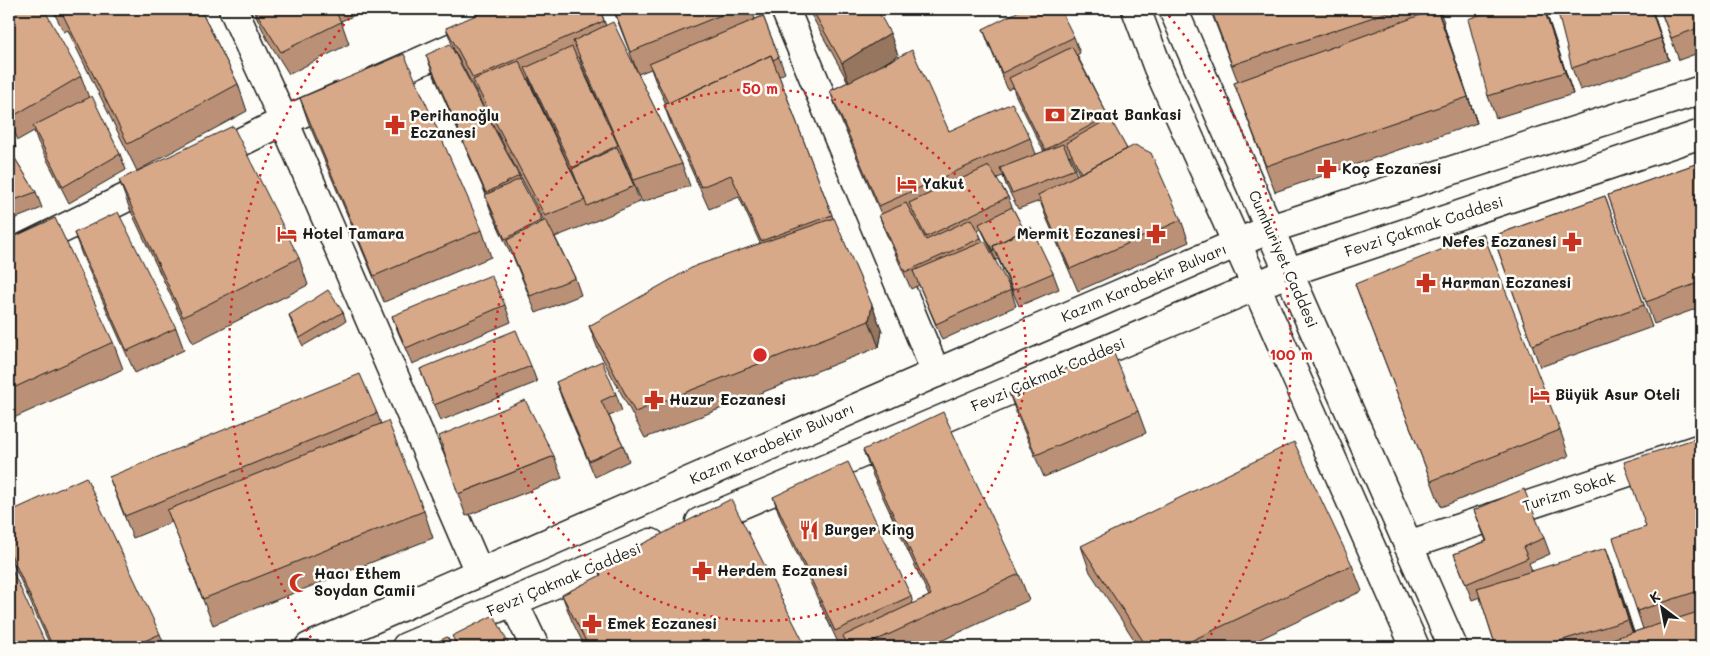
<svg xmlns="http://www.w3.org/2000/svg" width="1710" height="656" font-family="Mali,sans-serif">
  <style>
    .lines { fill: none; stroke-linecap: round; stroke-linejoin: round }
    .minor-casing { stroke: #1c1c1c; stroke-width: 31 }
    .secondary-casing { stroke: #1c1c1c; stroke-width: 31 }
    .primary-casing { stroke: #1c1c1c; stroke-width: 31 }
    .minor { stroke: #fdfcf7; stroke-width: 28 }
    .secondary { stroke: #fdfcf7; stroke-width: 28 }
    .primary { stroke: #fdfcf7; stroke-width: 28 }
    .wall { fill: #ba9176; stroke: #1c1c1c; fill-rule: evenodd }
    .shaded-wall { fill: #977660; stroke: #1c1c1c }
    .building { fill: #d8a989; stroke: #1c1c1c }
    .ring { fill: none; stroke: #d62828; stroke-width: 2.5; stroke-dasharray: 2.5 5 }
    .labels { text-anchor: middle; stroke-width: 5; stroke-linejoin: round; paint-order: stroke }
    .poi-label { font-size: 15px; font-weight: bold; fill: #1c1c1c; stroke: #fdfcf7; text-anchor: start }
    .street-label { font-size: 15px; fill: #1c1c1c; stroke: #fdfcf7 }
    .centre { fill: #d62828; stroke: #fdfcf7; stroke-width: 2.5 }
    .ring-label { font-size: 15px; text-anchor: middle; font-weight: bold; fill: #d62828; stroke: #fdfcf7; stroke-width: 5; stroke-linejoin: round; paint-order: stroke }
  </style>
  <rect width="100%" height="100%" fill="#fdfcf7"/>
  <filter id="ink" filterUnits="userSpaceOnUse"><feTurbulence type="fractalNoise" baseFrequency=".02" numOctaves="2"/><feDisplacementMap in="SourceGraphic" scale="10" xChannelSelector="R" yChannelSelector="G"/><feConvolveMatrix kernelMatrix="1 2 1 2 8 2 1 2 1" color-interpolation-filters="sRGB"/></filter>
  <g filter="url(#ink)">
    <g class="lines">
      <defs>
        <path id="minor" d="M233 9 284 121 479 572
          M785 9 936 373
          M376 81 539 9
          M208 158 284 121 339 97
          M9 255 160 181
          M1408 545 1701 448
          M513 601 535 647"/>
        <path id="secondary" d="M700 522 1289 272 1701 134
          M309 647 936 373 1270 229 1701 90
          M406 647 651 543"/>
        <path id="primary" d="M1136 9 1158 68 1256 286 1415 647
          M1173 9 1453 647"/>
      </defs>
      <use href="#minor" class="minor-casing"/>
      <use href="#secondary" class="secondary-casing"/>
      <use href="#primary" class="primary-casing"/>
      <use href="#minor" class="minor"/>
      <use href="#secondary" class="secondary"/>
      <use href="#primary" class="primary"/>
    </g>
    <path class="wall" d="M9 9 81 76 89 98 120 154 126 170 69 203 38 142 34 131 18 140 9 120Z
      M52 9H200L238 84 247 111 137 171 71 37 68 30 64 32Z
      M253 9H370L341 21 349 44 289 74 267 39Z
      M600 9 606 26 637 71 613 9H751L755 19 763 16 785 73 779 76 833 218 872 305 882 331 879 347 645 438 599 352 589 326 760 243 739 197 709 209 672 127 664 105 666 104 655 80 651 69 638 74 682 164 690 186 642 202 621 154 623 161 634 186 640 202 593 222 555 237 575 278 581 295 536 313 512 254 511 255 491 211 485 195H486L432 71 426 55 519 176 521 181 542 222 544 221 481 102 479 97 454 50 446 28ZM579 57 581 63 604 115 577 58ZM528 79H529L574 177 578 187Z
      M808 9H877L898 55 884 64 949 131 1030 138 1036 154 1044 152 1015 94 1013 87 1008 90 989 45 983 29 1074 37 1080 53 1077 55 1109 118 1127 149 1181 220 1189 242 1078 291 1046 217 1040 201 1018 209 1006 185 1003 176 997 178 1008 197 1012 207 1024 230 1053 273 1059 289 1019 306 998 259 996 260 981 229 978 231 983 242 1011 290 1016 306 942 340 919 285 911 289 885 231 879 215 881 214 838 113 830 91 848 82ZM1070 155 1079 174 1077 175 1069 156Z
      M1210 9H1439L1444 22 1443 23 1477 123 1275 192 1234 83 1238 82Z
      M1496 9H1545L1573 94 1496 118 1488 96Z
      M1652 9 1669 60 1580 90 1572 68Z
      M1660 9H1701V52L1679 60Z
      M300 98 482 230 491 257 384 302 309 124Z
      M9 129 16 148 10 151 36 192 42 208 9 221Z
      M1701 162V307L1654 324 1608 195Z
      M119 180 299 258 308 285 193 343 129 207Z
      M1605 196 1652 327 1540 367 1493 236Z
      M74 233 176 328 184 350 135 373 82 255Z
      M9 239 113 342 123 369 9 420Z
      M1355 284 1560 430 1569 456 1441 507Z
      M505 305 511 322 412 364 398 332 392 316Z
      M343 312 346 321 303 346 292 324 289 315Z
      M531 366 537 382 440 421 420 369Z
      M556 382 616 394 622 411 609 416 623 445 629 461 595 477 562 399Z
      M1009 393 1138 411 1146 433 1044 477 1017 415Z
      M377 413 381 424 424 511 433 538 213 625 172 522 133 538 109 477Z
      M1697 438 1701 451V647H1496L1480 597 1472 600 1454 554 1486 541 1474 510 1544 538 1550 554 1529 563 1532 571 1614 570 1634 632 1643 629 1637 611 1646 527Z
      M863 450 1019 574 1029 600 928 647H840L781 519 773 497 911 596 913 604 929 596 873 476Z
      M554 456 562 478 466 516 458 494Z
      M9 512 160 634 165 647H51L9 555Z
      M1081 546 1352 565 1362 591 1243 647H1139L1090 572Z
      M597 567 806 647H585L572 621 562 595 600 576Z"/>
    <path class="shaded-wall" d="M1437 9 1447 35 1477 123 1468 97Z
      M1544 9 1547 15 1573 94 1565 72Z
      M1651 9H1652L1669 60 1661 38Z
      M890 33 898 55 850 85 842 63Z
      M872 305 882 331 879 347 869 321Z
      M1606 548 1614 570 1636 642 1628 620Z"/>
    <path class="building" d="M9 9H44L81 76 10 118 9 115Z
      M66 9H200L238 84 128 144 61 11Z
      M255 9H334L341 22 281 52 259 17Z
      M490 9H600L604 21 473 78 446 28Z
      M614 9H736L630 52Z
      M812 9H877L890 33 842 63Z
      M1023 9H1060L1074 37 1002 73 983 29Z
      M1211 9H1397L1232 65Z
      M1437 9 1468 97 1266 166 1234 83Z
      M1496 9H1544L1565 72 1488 96 1468 19Z
      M1557 9H1651L1661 38 1572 68Z
      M1660 9H1701V27L1671 38Z
      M763 16 779 57 773 60 771 55 668 103 649 64Z
      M613 22 682 164 634 180 573 41Z
      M450 44 519 176 486 193 426 55Z
      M572 47 618 145 572 168 525 68Z
      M1072 47 1108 116 1045 150 1009 78Z
      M912 50 949 131 1012 103 1030 138 879 206 830 91Z
      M404 54 482 230 374 276 300 98Z
      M771 55 832 215 761 241 731 175 701 187 664 105Z
      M519 61 585 200 545 216 473 80Z
      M92 96 120 154 63 187 33 126Z
      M1110 118 1127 149 1081 173 1066 143Z
      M233 126 299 258 183 317 119 180Z
      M1063 144 1075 169 1012 193 1000 168Z
      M1135 145 1151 153 1181 220 1070 269 1038 195Z
      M617 147 634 186 587 206 572 169Z
      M9 149 36 192 9 202Z
      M1701 162V282L1646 302 1608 195Z
      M989 166 1008 197 926 237 909 203Z
      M520 179 542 220 505 239 485 195Z
      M1605 196 1644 305 1532 345 1493 236Z
      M906 203 926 240 971 219 981 238 905 272 879 215Z
      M1012 207 1024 230 993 246 994 250 993 251 979 224Z
      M118 212 176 328 127 351 74 233Z
      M55 218 113 342 9 390V239Z
      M834 218 872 305 869 321 635 412 589 326 695 266Z
      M546 220 575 278 530 296 507 240Z
      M1031 227 1053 273 1013 290 993 246Z
      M1483 233 1560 430 1431 481 1355 284Z
      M985 241 1011 290 936 324 913 271Z
      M491 275 505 305 406 348 392 316Z
      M328 290 343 312 300 338 289 315Z
      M516 330 531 366 434 405 420 369Z
      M1112 349 1138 411 1036 455 1009 393Z
      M602 361 616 394 601 401 623 445 589 461 556 382Z
      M360 374 377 413 125 516 109 477Z
      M525 400 554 456 458 494 439 436Z
      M943 412 1019 574 862 647H849L843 636 931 595 863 450Z
      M388 421 424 511 203 599 167 510Z
      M1697 438 1701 452V590L1637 611 1613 538 1646 527 1624 462Z
      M1294 442 1352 565 1178 647H1147L1081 546Z
      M848 462 911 596 835 631 773 497Z
      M86 477 160 634 131 647H53L9 550V512Z
      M1524 489 1544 538 1523 547 1528 558 1466 584 1454 554 1487 541 1474 510Z
      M731 499 806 647H589L562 595 601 575 597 567Z
      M1606 548 1628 620 1540 647H1496L1477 588Z
      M9 563 47 647H9Z
      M1701 611V647H1604L1602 642Z
      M494 615 510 647H458L452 636Z
      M447 637 453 647H426Z"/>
  </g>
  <g class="ring">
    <circle cx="760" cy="355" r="266"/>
    <path d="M315 644A531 531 0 0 1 356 10M1164 10A531 531 0 0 1 1205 644"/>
  </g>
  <defs>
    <symbol id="bank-bare" viewBox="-9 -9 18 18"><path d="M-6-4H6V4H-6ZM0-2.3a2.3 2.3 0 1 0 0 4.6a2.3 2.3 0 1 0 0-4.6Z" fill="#c8321e" stroke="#fdfcf7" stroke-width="2.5" paint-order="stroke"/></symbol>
    <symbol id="pharmacy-bare" viewBox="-9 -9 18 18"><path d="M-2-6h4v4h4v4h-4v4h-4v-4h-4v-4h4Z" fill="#c8321e" stroke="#fdfcf7" stroke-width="2.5" paint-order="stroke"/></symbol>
    <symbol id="hotel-bare" viewBox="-9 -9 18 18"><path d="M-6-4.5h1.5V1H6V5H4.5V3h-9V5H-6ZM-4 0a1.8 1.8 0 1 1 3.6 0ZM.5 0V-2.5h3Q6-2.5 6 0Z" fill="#c8321e" stroke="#fdfcf7" stroke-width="2.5" paint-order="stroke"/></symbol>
    <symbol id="restaurant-bare" viewBox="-9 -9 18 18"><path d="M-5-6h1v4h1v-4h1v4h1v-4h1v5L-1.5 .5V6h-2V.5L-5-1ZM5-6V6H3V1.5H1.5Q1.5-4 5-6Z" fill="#c8321e" stroke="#fdfcf7" stroke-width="2.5" paint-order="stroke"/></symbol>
    <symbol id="mosque-bare" viewBox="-9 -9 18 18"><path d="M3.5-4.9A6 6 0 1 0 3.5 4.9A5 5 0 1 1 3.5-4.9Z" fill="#c8321e" stroke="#fdfcf7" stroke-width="2.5" paint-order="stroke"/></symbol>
  </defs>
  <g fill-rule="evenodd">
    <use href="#bank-bare" x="1041" y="101" width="28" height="28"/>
    <use href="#pharmacy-bare" x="381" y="111" width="28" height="28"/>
    <use href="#pharmacy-bare" x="1313" y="155" width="28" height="28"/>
    <use href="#hotel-bare" x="893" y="170" width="28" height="28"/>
    <use href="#hotel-bare" x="273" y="220" width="28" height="28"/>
    <use href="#pharmacy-bare" x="1142" y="220" width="28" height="28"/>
    <use href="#pharmacy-bare" x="1558" y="228" width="28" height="28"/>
    <use href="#pharmacy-bare" x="1412" y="269" width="28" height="28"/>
    <use href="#hotel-bare" x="1526" y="381" width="28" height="28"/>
    <use href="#pharmacy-bare" x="640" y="386" width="28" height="28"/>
    <use href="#restaurant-bare" x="795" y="516" width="28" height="28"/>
    <use href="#pharmacy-bare" x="688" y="557" width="28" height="28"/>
    <use href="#mosque-bare" x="285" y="569" width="28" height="28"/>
    <use href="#pharmacy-bare" x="578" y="610" width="28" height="28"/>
  </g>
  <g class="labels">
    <g class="poi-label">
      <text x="1070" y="120">Ziraat Bankasi</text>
      <text x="410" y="121">Perihanoğlu<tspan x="410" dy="17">Eczanesi</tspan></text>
      <text x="1342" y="174">Koç Eczanesi</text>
      <text x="922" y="189">Yakut</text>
      <text x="302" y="239">Hotel Tamara</text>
      <text x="1141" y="239" text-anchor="end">Mermit Eczanesi</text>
      <text x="1557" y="247" text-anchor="end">Nefes Eczanesi</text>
      <text x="1441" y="288">Harman Eczanesi</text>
      <text x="1555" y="400">Büyük Asur Oteli</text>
      <text x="669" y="405">Huzur Eczanesi</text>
      <text x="824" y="535">Burger King</text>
      <text x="717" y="576">Herdem Eczanesi</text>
      <text x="314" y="579">Hacı Ethem<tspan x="314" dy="17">Soydan Camii</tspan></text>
      <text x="607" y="629">Emek Eczanesi</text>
    </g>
    <g class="street-label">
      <text transform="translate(1424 227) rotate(-18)" y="5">Fevzi Çakmak Caddesi</text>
      <text transform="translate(1283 259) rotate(66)" y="5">Cumhuriyet Caddesi</text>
      <text transform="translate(1144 283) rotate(-23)" y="5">Kazım Karabekir Bulvarı</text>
      <text transform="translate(1048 375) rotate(-23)" y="5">Fevzi Çakmak Caddesi</text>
      <text transform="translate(772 444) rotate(-24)" y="5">Kazım Karabekir Bulvarı</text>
      <text transform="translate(1569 492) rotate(-18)" y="5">Turizm Sokak</text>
      <text transform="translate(564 580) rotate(-23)" y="5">Fevzi Çakmak Caddesi</text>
    </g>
  </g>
  <circle cx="760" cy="355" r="8" class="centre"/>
  <g class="ring-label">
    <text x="760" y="94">50 m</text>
    <text x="1291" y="360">100 m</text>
  </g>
  <rect width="1710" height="656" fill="none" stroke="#fdfcf7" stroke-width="30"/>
  <rect x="15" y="15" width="1680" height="626" fill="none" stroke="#1c1c1c" stroke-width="2" filter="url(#ink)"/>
  <g transform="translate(1662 608) rotate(328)" stroke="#fdfcf7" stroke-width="4" paint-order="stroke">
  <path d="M0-4L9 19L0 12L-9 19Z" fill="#1c1c1c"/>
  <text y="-8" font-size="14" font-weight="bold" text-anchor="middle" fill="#1c1c1c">K</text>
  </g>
</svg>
